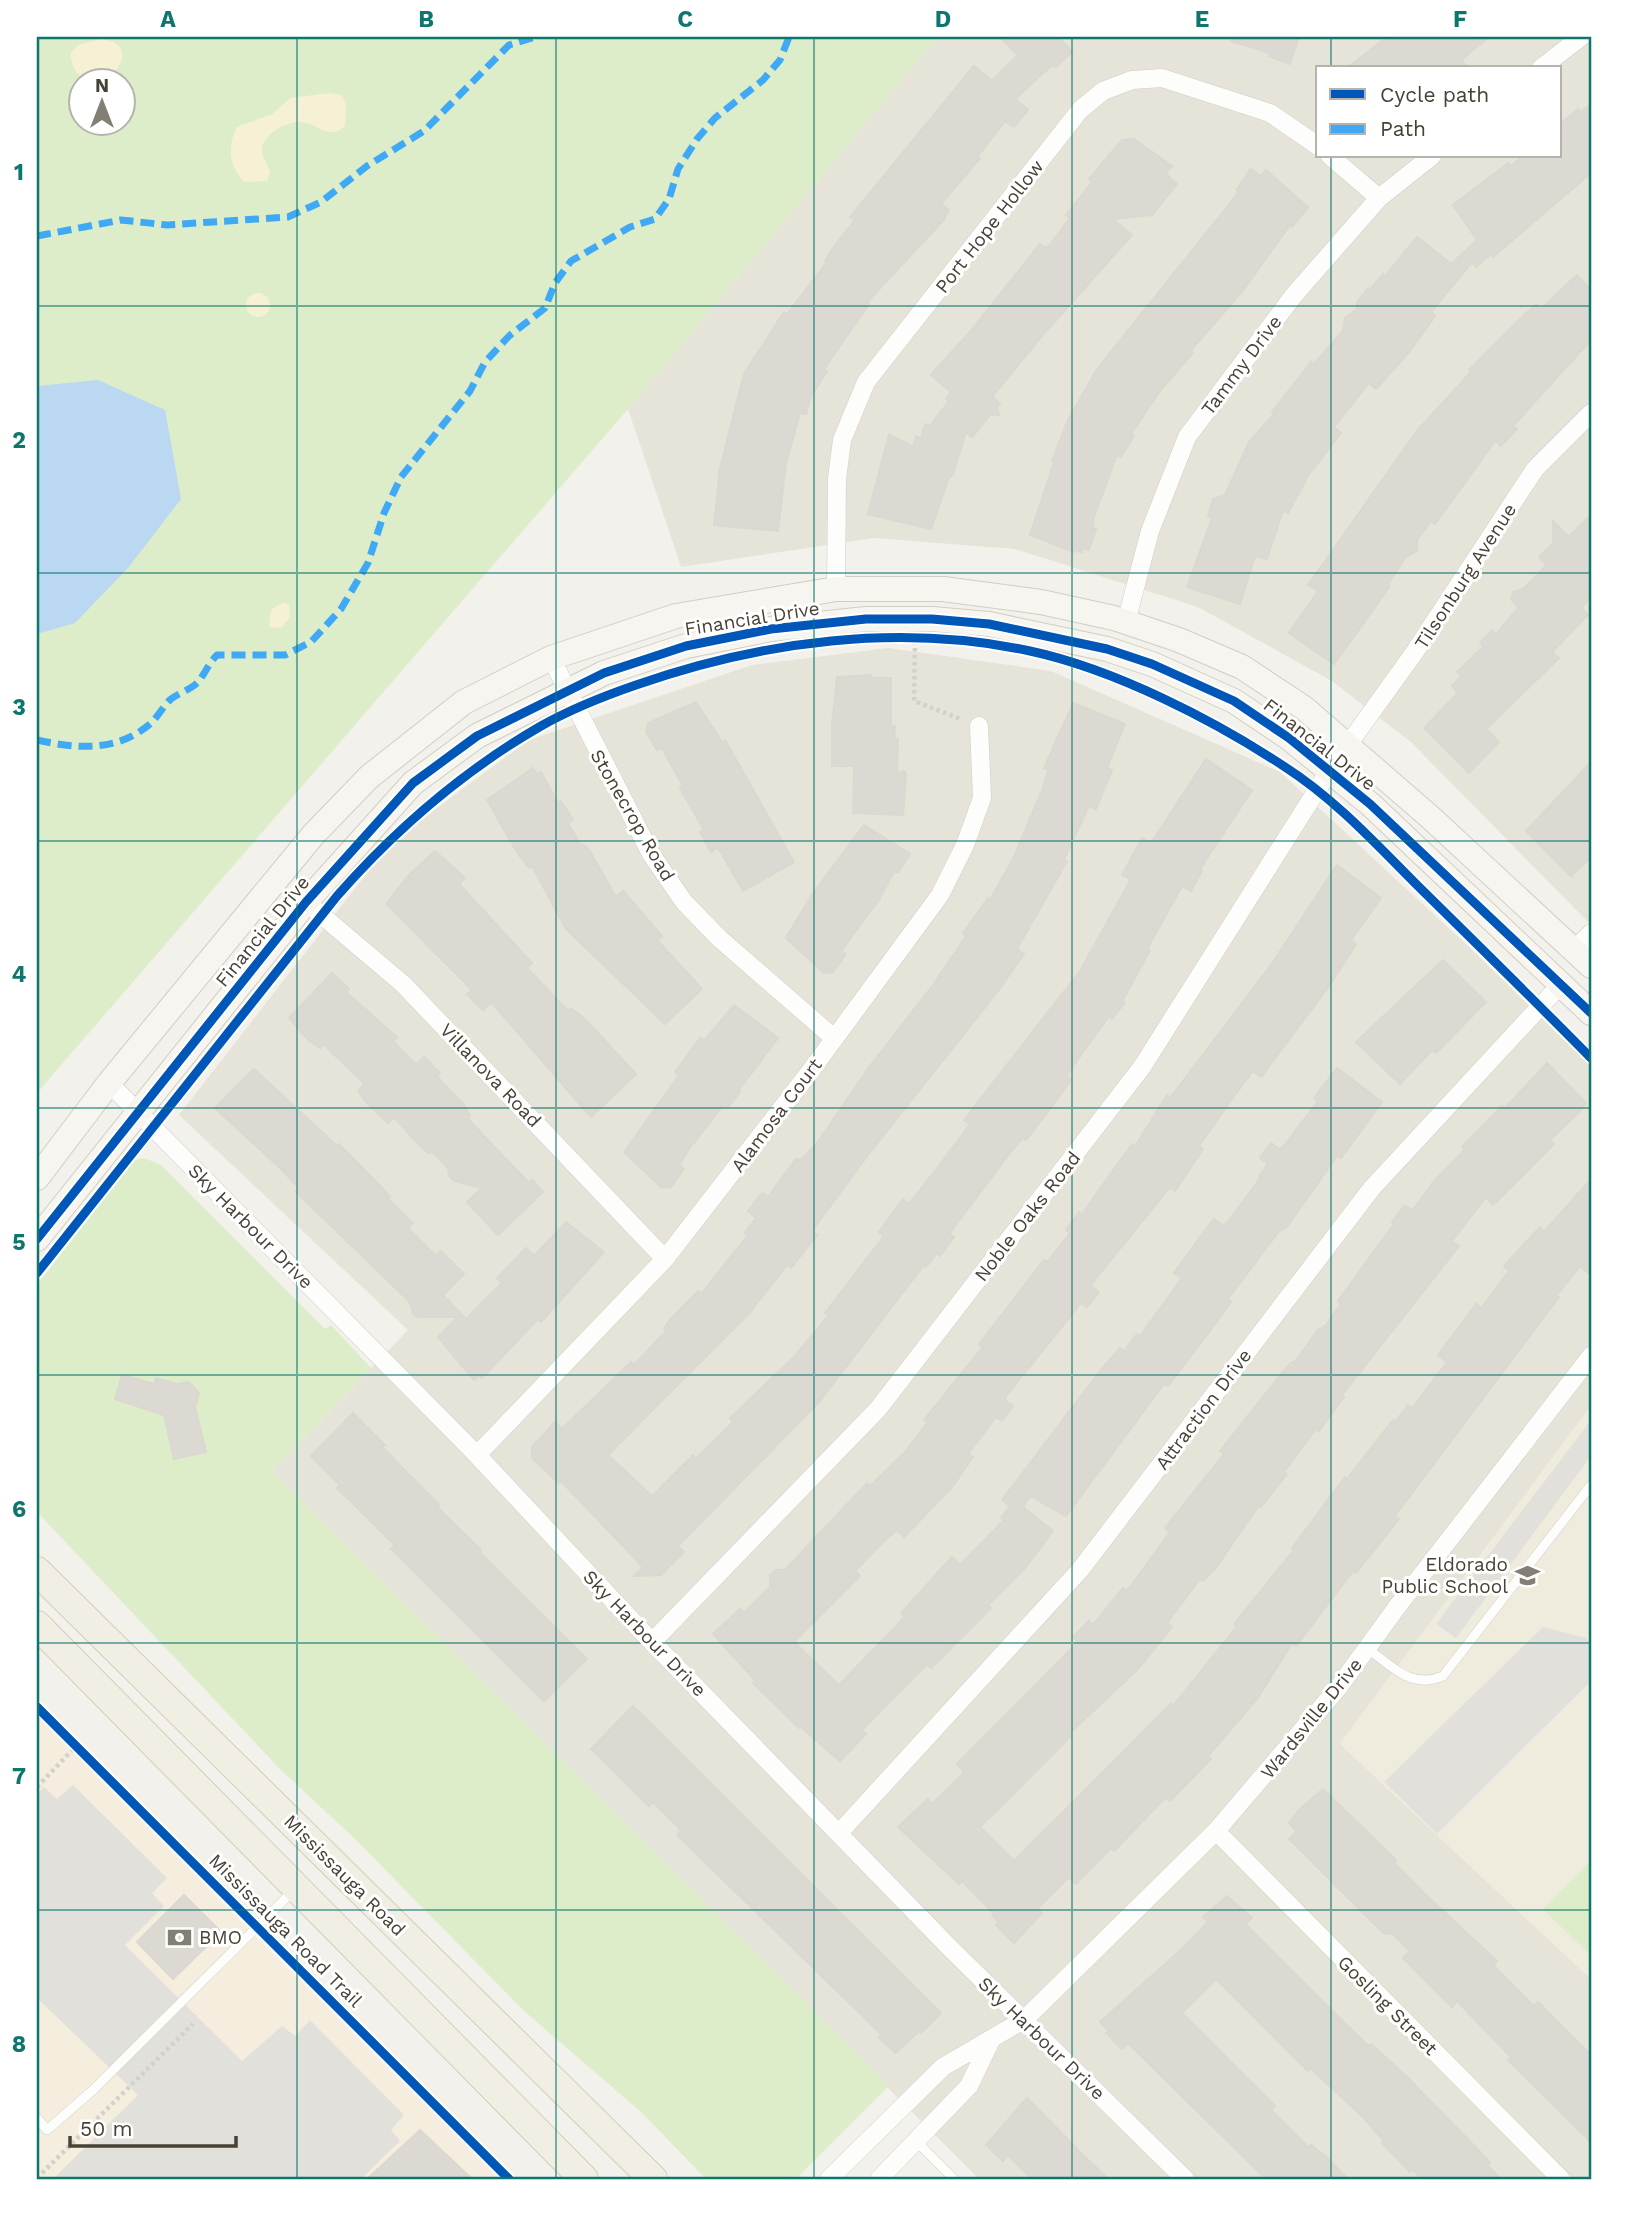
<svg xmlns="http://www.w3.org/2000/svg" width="1628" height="2216" font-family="'Work Sans',sans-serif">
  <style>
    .residential { fill: #e6e3d8; fill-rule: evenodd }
    .commercial { fill: #f5edde }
    .education { fill: #f0ecdd }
    .green { fill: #ddedca; fill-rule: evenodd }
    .sand { fill: #f6f1d5 }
    .parking { fill: #e1e0da }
    .water { fill: #bad8f1 }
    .building { fill: #dcd9d3; stroke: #dad8d1; stroke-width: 2 }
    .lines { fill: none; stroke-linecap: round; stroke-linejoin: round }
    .lane-casing { stroke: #d0cec8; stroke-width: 10 }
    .street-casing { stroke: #d0cec8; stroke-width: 19 }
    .secondary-casing { stroke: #d1cec2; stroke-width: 26 }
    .primary-casing { stroke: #d5ceb8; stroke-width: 30 }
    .path { stroke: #d2d1ca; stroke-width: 4.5; stroke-dasharray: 3.5 3.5; stroke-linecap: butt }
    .lane { stroke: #fdfdfc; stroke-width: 9 }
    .street { stroke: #fdfdfc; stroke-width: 18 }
    .secondary { stroke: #f7f5ef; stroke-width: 24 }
    .primary { stroke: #f1eee4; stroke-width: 28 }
    .quiet { stroke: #3fa9f5; stroke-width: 7; stroke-dasharray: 14 7; stroke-linecap: butt }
    .cycleway-casing { stroke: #fff; stroke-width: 13 }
    .cycleway { stroke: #0057b8; stroke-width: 9 }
    .grid { fill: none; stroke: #0f766e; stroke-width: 2; stroke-opacity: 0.55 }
    .labels { text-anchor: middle; stroke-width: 6; stroke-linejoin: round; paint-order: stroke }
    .street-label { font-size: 19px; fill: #484236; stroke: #fff }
    .poi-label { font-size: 19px; fill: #484236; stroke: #fff; text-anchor: end }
    .neatline { fill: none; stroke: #0f766e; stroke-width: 2.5 }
    .grid-label { font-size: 23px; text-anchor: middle; font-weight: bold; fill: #0f766e }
  </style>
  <rect width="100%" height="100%" fill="#f2f1eb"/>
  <path class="residential" d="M937 37H1591V925L1412 743 1332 681 1198 607 1015 549 874 538 681 567 628 409ZM1318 68H1560V156H1318Z
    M888 648 1051 671 1280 772 1469 947 1591 1066V1406L1340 1744 1591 1979V2179H979L272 1471 408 1330 179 1115 392 841 529 740 752 665Z"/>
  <path class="commercial" d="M37 1716 265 1946 499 2179H37Z"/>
  <path class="education" d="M1591 1406V1979L1340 1744Z"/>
  <path class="green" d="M37 37H937L628 409 37 1093ZM80 80H122V122H80Z
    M144 1158 161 1165 325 1329 331 1325 371 1368 272 1471 889 2086 796 2179H731L727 2176 723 2179H706L641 2112 524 2011 354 1838 281 1770 37 1512V1285L134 1160Z
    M1591 1860V1956L1543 1909Z"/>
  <path class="sand" d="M101 39C133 42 125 69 102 80 82 81 71 73 71 53L78 45Z
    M329 93 342 95 346 105 345 126C327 142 318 121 299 122 285 122 261 135 262 151 263 158 268 165 270 172L267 181 245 182C229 168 227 145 237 127L272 114 291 98Z
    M246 305a12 12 0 1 1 24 0a12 12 0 1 1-24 0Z
    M283 602 289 605 290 617 281 628 269 627 271 610Z"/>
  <path class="parking" d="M1591 1420V1456L1456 1638 1436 1624Z
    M1543 1627 1586 1638 1591 1644V1681L1437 1834 1384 1782Z
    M73 1785 167 1878 152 1893 164 1906 125 1945 242 2061 282 2026 295 2036 310 2020 404 2115 391 2130 400 2141 361 2179 55 2177 138 2095 37 1998V1794L44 1787 57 1799Z"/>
  <path class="water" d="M98 380 165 410 181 499 128 568 75 623 37 634V386Z"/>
  <path class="building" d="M1000 37H1058L1072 52 1056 67 1052 65 1015 99 1028 110 1014 127 1005 121 978 156 980 158 941 204 949 210 943 221 867 302 869 304 824 369 827 371 811 396 806 414 800 413 786 463 778 531 714 525 720 469 744 374 784 312 787 314 827 262 825 261 835 245 855 220 850 217 974 66 992 81 1018 55Z
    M1231 37H1299L1290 64 1269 56 1270 53 1231 41Z
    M1387 37H1489L1461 60 1468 68H1347Z
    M1591 104V173L1493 257 1491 254 1476 267 1472 262 1431 312 1435 316 1410 351 1376 389 1369 383 1334 427 1341 433 1308 476 1288 513 1283 511 1267 559 1255 556 1240 604 1187 587 1212 518 1208 517 1213 499 1225 495 1249 442 1275 413 1272 412 1311 362 1314 364 1343 331 1345 318 1357 309V302L1368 288 1370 290 1383 274 1385 276 1417 237 1451 264 1477 240 1453 205 1508 163 1511 166 1523 156H1560V124L1578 109 1581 112Z
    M1134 139 1172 166 1166 174 1177 184 1152 215 1113 219 1132 235 1041 337 992 397 1000 403 997 406 999 415H990L972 437 966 432 953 474 948 480 931 529 868 514 889 435 913 446 916 436 921 438 925 424 930 426 949 401 946 399 951 392 931 375 933 372 969 333 1040 244 1045 248 1049 246 1070 218 1066 215 1092 182 1089 179 1122 140Z
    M1251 169 1261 176 1266 170 1308 207 1292 227 1290 225 1242 292 1191 350 1193 353 1160 391 1131 434 1134 436 1121 457 1117 455 1094 517 1092 528 1096 529 1089 550 1083 548 1082 552 1075 549 1074 552 1030 535 1054 462 1052 461 1068 420 1097 369 1239 192 1236 190Z
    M1577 275 1591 290V340L1513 426 1517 429 1501 446 1495 441 1435 524 1431 521 1417 540V551L1405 558 1388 584 1390 586 1334 664 1289 633 1318 591 1308 585 1417 431 1471 372 1469 370 1519 320 1536 304 1541 309Z
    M1591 515V597L1581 608 1588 615 1552 652 1559 658 1486 729 1499 742 1469 773 1424 728 1458 693 1452 686 1461 676 1457 672 1484 646 1480 643 1492 630 1496 634 1518 608 1511 599 1513 592 1523 589 1547 565 1539 557 1553 543V521L1569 537Z
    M871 675V678H891V726H895L894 739H898L897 773 904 771 906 774 903 815 853 813 854 766H832V724L837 677Z
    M696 702 722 742 725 740 794 862 743 891 718 847 711 852 700 832 704 830 680 788 683 786 662 748 657 750 646 732 648 723Z
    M1073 703 1125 724 1107 768 1112 770 1096 809 1089 806 1064 859 1067 861 1017 949 1024 954 998 991 868 1155 812 1231 817 1235 791 1268 787 1265 750 1312 608 1455 652 1496 693 1455 696 1459 733 1422 730 1418 794 1357 829 1315 825 1313 884 1236 879 1232 903 1199 909 1204 938 1167 970 1124 964 1120 1080 971 1131 879 1122 875 1142 838 1151 843 1206 759 1252 790 1200 869 1202 871 1191 891 1182 886 1147 949 1150 950 1123 1000 1125 1002 1112 1019 1109 1016 1066 1076 1071 1080 1056 1101 1026 1140 1023 1138 1010 1153 949 1234 954 1237 940 1256 937 1253 926 1267 924 1265 819 1402 678 1546 684 1552 661 1575 634 1576 643 1567 561 1481 559 1483 532 1458V1447L555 1422 562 1429 631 1362 634 1365 667 1330 664 1328 669 1321 698 1291 701 1294 748 1235 745 1233 756 1218 748 1211 762 1193 768 1197 796 1159H802L817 1143 870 1066 933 985 966 936 963 933 988 898 990 900 1013 859 1043 788 1048 770 1044 768Z
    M1591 762V857L1571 876 1526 831Z
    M533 768 537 774 541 772 558 803 561 801 573 820 568 823 580 844 586 846 591 853 616 897 623 891 662 936 657 940 702 989 665 1024 566 929 532 866 529 868 518 854 487 800Z
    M864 825 910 854 898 873 894 871 879 900 841 951 846 954 833 972 824 973 786 938 811 896Z
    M435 851 465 878 459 884 532 963 527 968 568 1011 571 1008 585 1019 636 1074 591 1117 491 1002 483 1010 467 994 472 990 386 904 409 875Z
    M1337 865 1381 898 1351 940 1356 944 1330 985 1261 1077 1253 1071 1235 1095 1199 1146 1203 1149 1175 1191 1170 1187 1093 1282 1091 1286 1099 1292 1087 1307 1081 1303 1006 1396 1005 1400 1013 1406 1002 1421 996 1417 968 1454 973 1457 952 1487 904 1537 897 1530 886 1539 855 1571 860 1576 795 1641 797 1645 839 1685 905 1617 901 1613 952 1557 959 1564 962 1563 1004 1520 1001 1518 1010 1506 1002 1500 1100 1371 1120 1348 1124 1351 1137 1334 1140 1336 1182 1278 1174 1273 1202 1234 1214 1219 1222 1225 1227 1223 1261 1177 1259 1176 1268 1164 1260 1158 1271 1143 1279 1149 1283 1147 1318 1101 1314 1098 1337 1068 1382 1102 1341 1158 1337 1156 1286 1228 1279 1231 1228 1299 1231 1302 1210 1331 1168 1386 1164 1384 1066 1516 1030 1496 1023 1507 1053 1531 1025 1568 988 1605 991 1608 931 1668 927 1664 914 1677 862 1730 866 1734 840 1761 801 1727 799 1728 753 1683 755 1680 713 1634 740 1609 744 1613 770 1587V1575L776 1570H785L867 1483 870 1486 904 1453 928 1422 924 1420 983 1347 979 1344 1044 1260 1047 1262 1070 1233 1066 1230 1079 1212 1082 1214 1132 1144 1135 1146 1167 1095 1170 1098 1271 965Z
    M1443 960 1486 1002 1436 1053 1432 1050 1400 1084 1356 1042Z
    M332 973 349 989 346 992 397 1037 393 1041 416 1065 424 1057 440 1073 437 1077 464 1105 470 1115 467 1118 529 1183 532 1180 543 1192 498 1235 467 1202 482 1188 454 1181 449 1176 448 1168 432 1151 429 1153 421 1147 394 1117 388 1123 367 1103 358 1091 365 1084 323 1044 320 1048 308 1040 289 1018Z
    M734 1005 778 1038 738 1091 740 1092 728 1107H722L689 1149 679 1165 684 1169 671 1187 662 1188 624 1152 679 1075 675 1072 700 1038 704 1041Z
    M1547 1063 1586 1103 1580 1111 1550 1140 1554 1144 1493 1205 1486 1197 1452 1241 1459 1246 1342 1395 1344 1397 1319 1431 1316 1429 1284 1472 1287 1474 1261 1507 1259 1505 1215 1569 1203 1581 1200 1579 1167 1623 1172 1627 1138 1669 1069 1734 1071 1736 980 1827 1014 1861 1171 1704 1173 1706 1237 1626 1234 1624 1294 1550 1292 1548 1345 1477 1347 1479 1393 1420 1395 1422 1408 1405 1412 1408 1447 1362 1438 1355 1476 1304 1481 1308 1509 1271 1504 1266 1540 1227 1544 1232 1591 1179V1275L1580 1266 1557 1295 1559 1297 1395 1516 1399 1519 1356 1573 1353 1571 1296 1646 1292 1643 1257 1699 1208 1756 1211 1759 1170 1801 1166 1797 1114 1851 1111 1848 1076 1884 1069 1877 1037 1909 1042 1913 1014 1943 996 1925 999 1922 992 1916 994 1914 979 1898 962 1881 959 1884 898 1827 928 1799 932 1804 964 1773 957 1764 1078 1642 1073 1637 1089 1621 1093 1625 1123 1588 1127 1591 1170 1532 1165 1528 1224 1454 1220 1451 1286 1368 1292 1362 1294 1363 1318 1330 1326 1325 1341 1304 1338 1301 1394 1224 1392 1222 1404 1206 1413 1210 1434 1181 1465 1150 1462 1147 1502 1106 1505 1108Z
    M254 1069 337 1146 339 1144 390 1196 388 1199 413 1223 408 1228 436 1256 441 1251 464 1274 443 1295 466 1319 502 1283 497 1278 526 1248 534 1256 566 1222 604 1252 541 1322 538 1319 482 1378 479 1375 474 1380 438 1337 458 1317H417L413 1314 410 1302 296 1192 299 1188 280 1168 215 1108Z
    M122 1375 154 1384 156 1378 177 1384 189 1382 199 1393 195 1407 206 1452 174 1459 164 1415 115 1399Z
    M353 1413 385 1445 382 1447 439 1505 437 1507 481 1550 479 1552 587 1659 544 1701 391 1549 395 1545 337 1488 340 1485 311 1456Z
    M633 1706 941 2013 921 2033 919 2031 895 2053 879 2037 881 2034 677 1835 681 1830 653 1802 649 1806 591 1749Z
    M1323 1789 1396 1860 1394 1863 1425 1894 1497 1961 1493 1965 1534 2006 1538 2002 1591 2055V2142L1508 2060 1511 2057 1457 2001 1452 2007 1403 1958 1410 1951 1393 1934 1383 1933 1289 1839 1297 1831 1289 1823 1299 1810Z
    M184 1895 221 1932 173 1979 137 1942Z
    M1227 1896 1252 1918 1245 1924 1368 2046 1371 2044 1406 2076 1490 2162 1487 2165 1501 2179H1422L1413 2170 1410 2172 1382 2143 1384 2141 1362 2116 1310 2068 1308 2071 1216 1979 1182 2013 1275 2106 1271 2110 1308 2147 1311 2145 1324 2155 1348 2179H1266L1128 2043 1122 2049 1106 2033 1109 2031 1100 2022 1182 1949 1208 1922 1203 1917Z
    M1027 2098 1079 2151 1108 2179H1032L1008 2155 1003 2161 986 2145Z
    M420 2130 472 2179H367Z"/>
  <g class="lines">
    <defs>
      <path id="lane" d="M1367 1648C1391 1666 1412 1690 1443 1676L1591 1485
        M37 2118 47 2130 93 2090 295 1889
        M916 2141 954 2179"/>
      <path id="street" d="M1541 68 1581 37
        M1330 156 1379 198
        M836 589 837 479 842 440 866 382 1080 110 1103 91 1132 80 1162 78 1270 113 1318 146
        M1126 622 1150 531 1187 437 1294 295 1379 198 1432 156
        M551 658 651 854 684 902 720 939 834 1038
        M306 902 403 984 665 1259
        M1574 950 1591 933
        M109 1083 477 1455 652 1642 949 1947 1185 2179
        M477 1455 665 1259 812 1069 940 895 965 845 982 798 979 726
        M652 1642 878 1409 1142 1067 1329 771 1414 653 1535 469 1591 413
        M1216 1831 1561 2179
        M840 1832 1080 1570 1372 1188 1562 983
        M829 2179 943 2067 1025 2019 1216 1831 1338 1688 1397 1607 1591 1356
        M879 2179 969 2086 990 2042"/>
      <path id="secondary" d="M37 1178 109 1083 313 835 369 777 464 702 551 658 676 616 836 589H943L1041 602 1114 618 1179 640 1242 667 1304 708 1430 817 1591 966
        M37 1239 306 902 413 783 477 736 604 673 686 646 771 629 866 619H932L989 624 1107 649 1152 664 1234 701 1289 738 1370 804 1591 1013"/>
      <path id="primary" d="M37 1571 653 2179
        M37 1625 584 2179"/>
    </defs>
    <use href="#lane" class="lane-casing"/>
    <use href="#street" class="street-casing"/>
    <use href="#secondary" class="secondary-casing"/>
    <use href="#primary" class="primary-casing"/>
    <path class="path" d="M915 641 914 701 961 719
      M37 1787 76 1746
      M37 2178 193 2024"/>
    <use href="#lane" class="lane"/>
    <use href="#street" class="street"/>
    <use href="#secondary" class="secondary"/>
    <use href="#primary" class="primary"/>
    <path class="quiet" d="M37 236 121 220 167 225 288 217 321 202 367 166 424 131 509 45 535 37
      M37 740C77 749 117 752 150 724 158 717 163 706 171 699 179 693 192 689 199 681 205 673 209 663 217 655H285L311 642 341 609 368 563 384 513 401 477 470 391 485 362 509 336 545 308 555 283 571 261 630 227 655 219 669 199 678 169 697 139 715 118 763 80 780 60 789 37"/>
    <defs>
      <path id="cycleway" d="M37 1239 306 902 413 783 477 736 604 673 686 646 771 629 866 619H932L989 624 1107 649 1152 664 1234 701 1289 738 1370 804 1591 1013
        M37 1273 337 896C396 829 463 771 541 726 571 709 604 696 636 685 762 641 899 623 1030 651 1114 669 1214 720 1285 767 1335 799 1376 844 1418 886 1476 943 1534 1000 1591 1058
        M37 1707 509 2179"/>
    </defs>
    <use href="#cycleway" class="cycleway-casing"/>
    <use href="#cycleway" class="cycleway"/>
  </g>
  <path class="grid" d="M297 37V2179M556 37V2179M814 37V2179M1072 37V2179M1331 37V68M1331 156V2179M37 306H1591M37 573H1591M37 841H1591M37 1108H1591M37 1375H1591M37 1643H1591M37 1910H1591"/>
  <defs>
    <symbol id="school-bare" viewBox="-9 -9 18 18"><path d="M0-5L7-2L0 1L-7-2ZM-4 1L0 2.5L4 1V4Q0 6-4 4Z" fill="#847f75" stroke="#fff" stroke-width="2.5" paint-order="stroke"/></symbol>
    <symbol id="bank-bare" viewBox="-9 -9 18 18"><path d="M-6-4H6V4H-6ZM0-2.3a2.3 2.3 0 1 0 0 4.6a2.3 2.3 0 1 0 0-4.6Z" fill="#847f75" stroke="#fff" stroke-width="2.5" paint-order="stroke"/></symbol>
  </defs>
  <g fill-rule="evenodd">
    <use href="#school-bare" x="1510" y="1558" width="35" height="35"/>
    <use href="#bank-bare" x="162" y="1920" width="35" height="35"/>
  </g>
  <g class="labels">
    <g class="street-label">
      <text transform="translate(989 226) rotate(-52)" y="7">Port Hope Hollow</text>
      <text transform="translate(1241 365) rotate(-53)" y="7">Tammy Drive</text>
      <text transform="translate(1465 576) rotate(-57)" y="7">Tilsonburg Avenue</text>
      <text transform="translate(752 618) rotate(-9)" y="7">Financial Drive</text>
      <text transform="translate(1320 744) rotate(38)" y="7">Financial Drive</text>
      <text transform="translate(633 815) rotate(60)" y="7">Stonecrop Road</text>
      <text transform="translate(262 931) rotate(-51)" y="7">Financial Drive</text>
      <text transform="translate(491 1075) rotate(46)" y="7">Villanova Road</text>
      <text transform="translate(776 1115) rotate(-53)" y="7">Alamosa Court</text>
      <text transform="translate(1027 1216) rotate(-52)" y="7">Noble Oaks Road</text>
      <text transform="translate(251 1226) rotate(45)" y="7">Sky Harbour Drive</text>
      <text transform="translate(1203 1409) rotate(-53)" y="7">Attraction Drive</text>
      <text transform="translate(645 1633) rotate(46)" y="7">Sky Harbour Drive</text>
      <text transform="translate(1311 1718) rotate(-51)" y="7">Wardsville Drive</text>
      <text transform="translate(345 1875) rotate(45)" y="7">Mississauga Road</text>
      <text transform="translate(286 1930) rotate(45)" y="7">Mississauga Road Trail</text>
      <text transform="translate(1388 2005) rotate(45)" y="7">Gosling Street</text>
      <text transform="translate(1042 2038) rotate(44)" y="7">Sky Harbour Drive</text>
    </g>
    <g class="poi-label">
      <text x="1508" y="1571">Eldorado<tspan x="1508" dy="22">Public School</tspan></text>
      <text x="199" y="1944" text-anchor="start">BMO</text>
    </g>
  </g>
  <rect width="1628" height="2216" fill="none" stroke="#ffffff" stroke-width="77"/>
  <rect x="1316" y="66" width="245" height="91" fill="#ffffff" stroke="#b6b3af" stroke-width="2"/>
  <rect x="1330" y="89" width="35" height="10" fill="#0057b8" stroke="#b6b3af" stroke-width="2"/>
  <text x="1380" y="102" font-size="21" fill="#484236">Cycle path</text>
  <rect x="1330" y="124" width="35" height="10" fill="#3fa9f5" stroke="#b6b3af" stroke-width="2"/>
  <text x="1380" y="136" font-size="21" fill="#484236">Path</text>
  <g transform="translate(102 102)"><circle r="33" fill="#ffffff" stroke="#b6b3af" stroke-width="2"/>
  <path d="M0-5L12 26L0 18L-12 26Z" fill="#847f75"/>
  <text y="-10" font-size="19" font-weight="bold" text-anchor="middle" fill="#484236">N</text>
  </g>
  <path d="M70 2136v10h166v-10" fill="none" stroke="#484236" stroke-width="3.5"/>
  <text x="80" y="2136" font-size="21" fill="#484236" stroke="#ffffff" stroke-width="5" paint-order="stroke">50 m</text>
  <rect x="38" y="38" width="1552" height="2140" class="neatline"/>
  <g class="grid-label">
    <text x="168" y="27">A</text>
    <text x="426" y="27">B</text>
    <text x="685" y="27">C</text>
    <text x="943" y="27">D</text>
    <text x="1202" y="27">E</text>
    <text x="1460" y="27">F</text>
    <text x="19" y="180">1</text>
    <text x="19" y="448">2</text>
    <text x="19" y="715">3</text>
    <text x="19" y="982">4</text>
    <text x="19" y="1250">5</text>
    <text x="19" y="1517">6</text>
    <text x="19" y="1784">7</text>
    <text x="19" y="2052">8</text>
  </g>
</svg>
